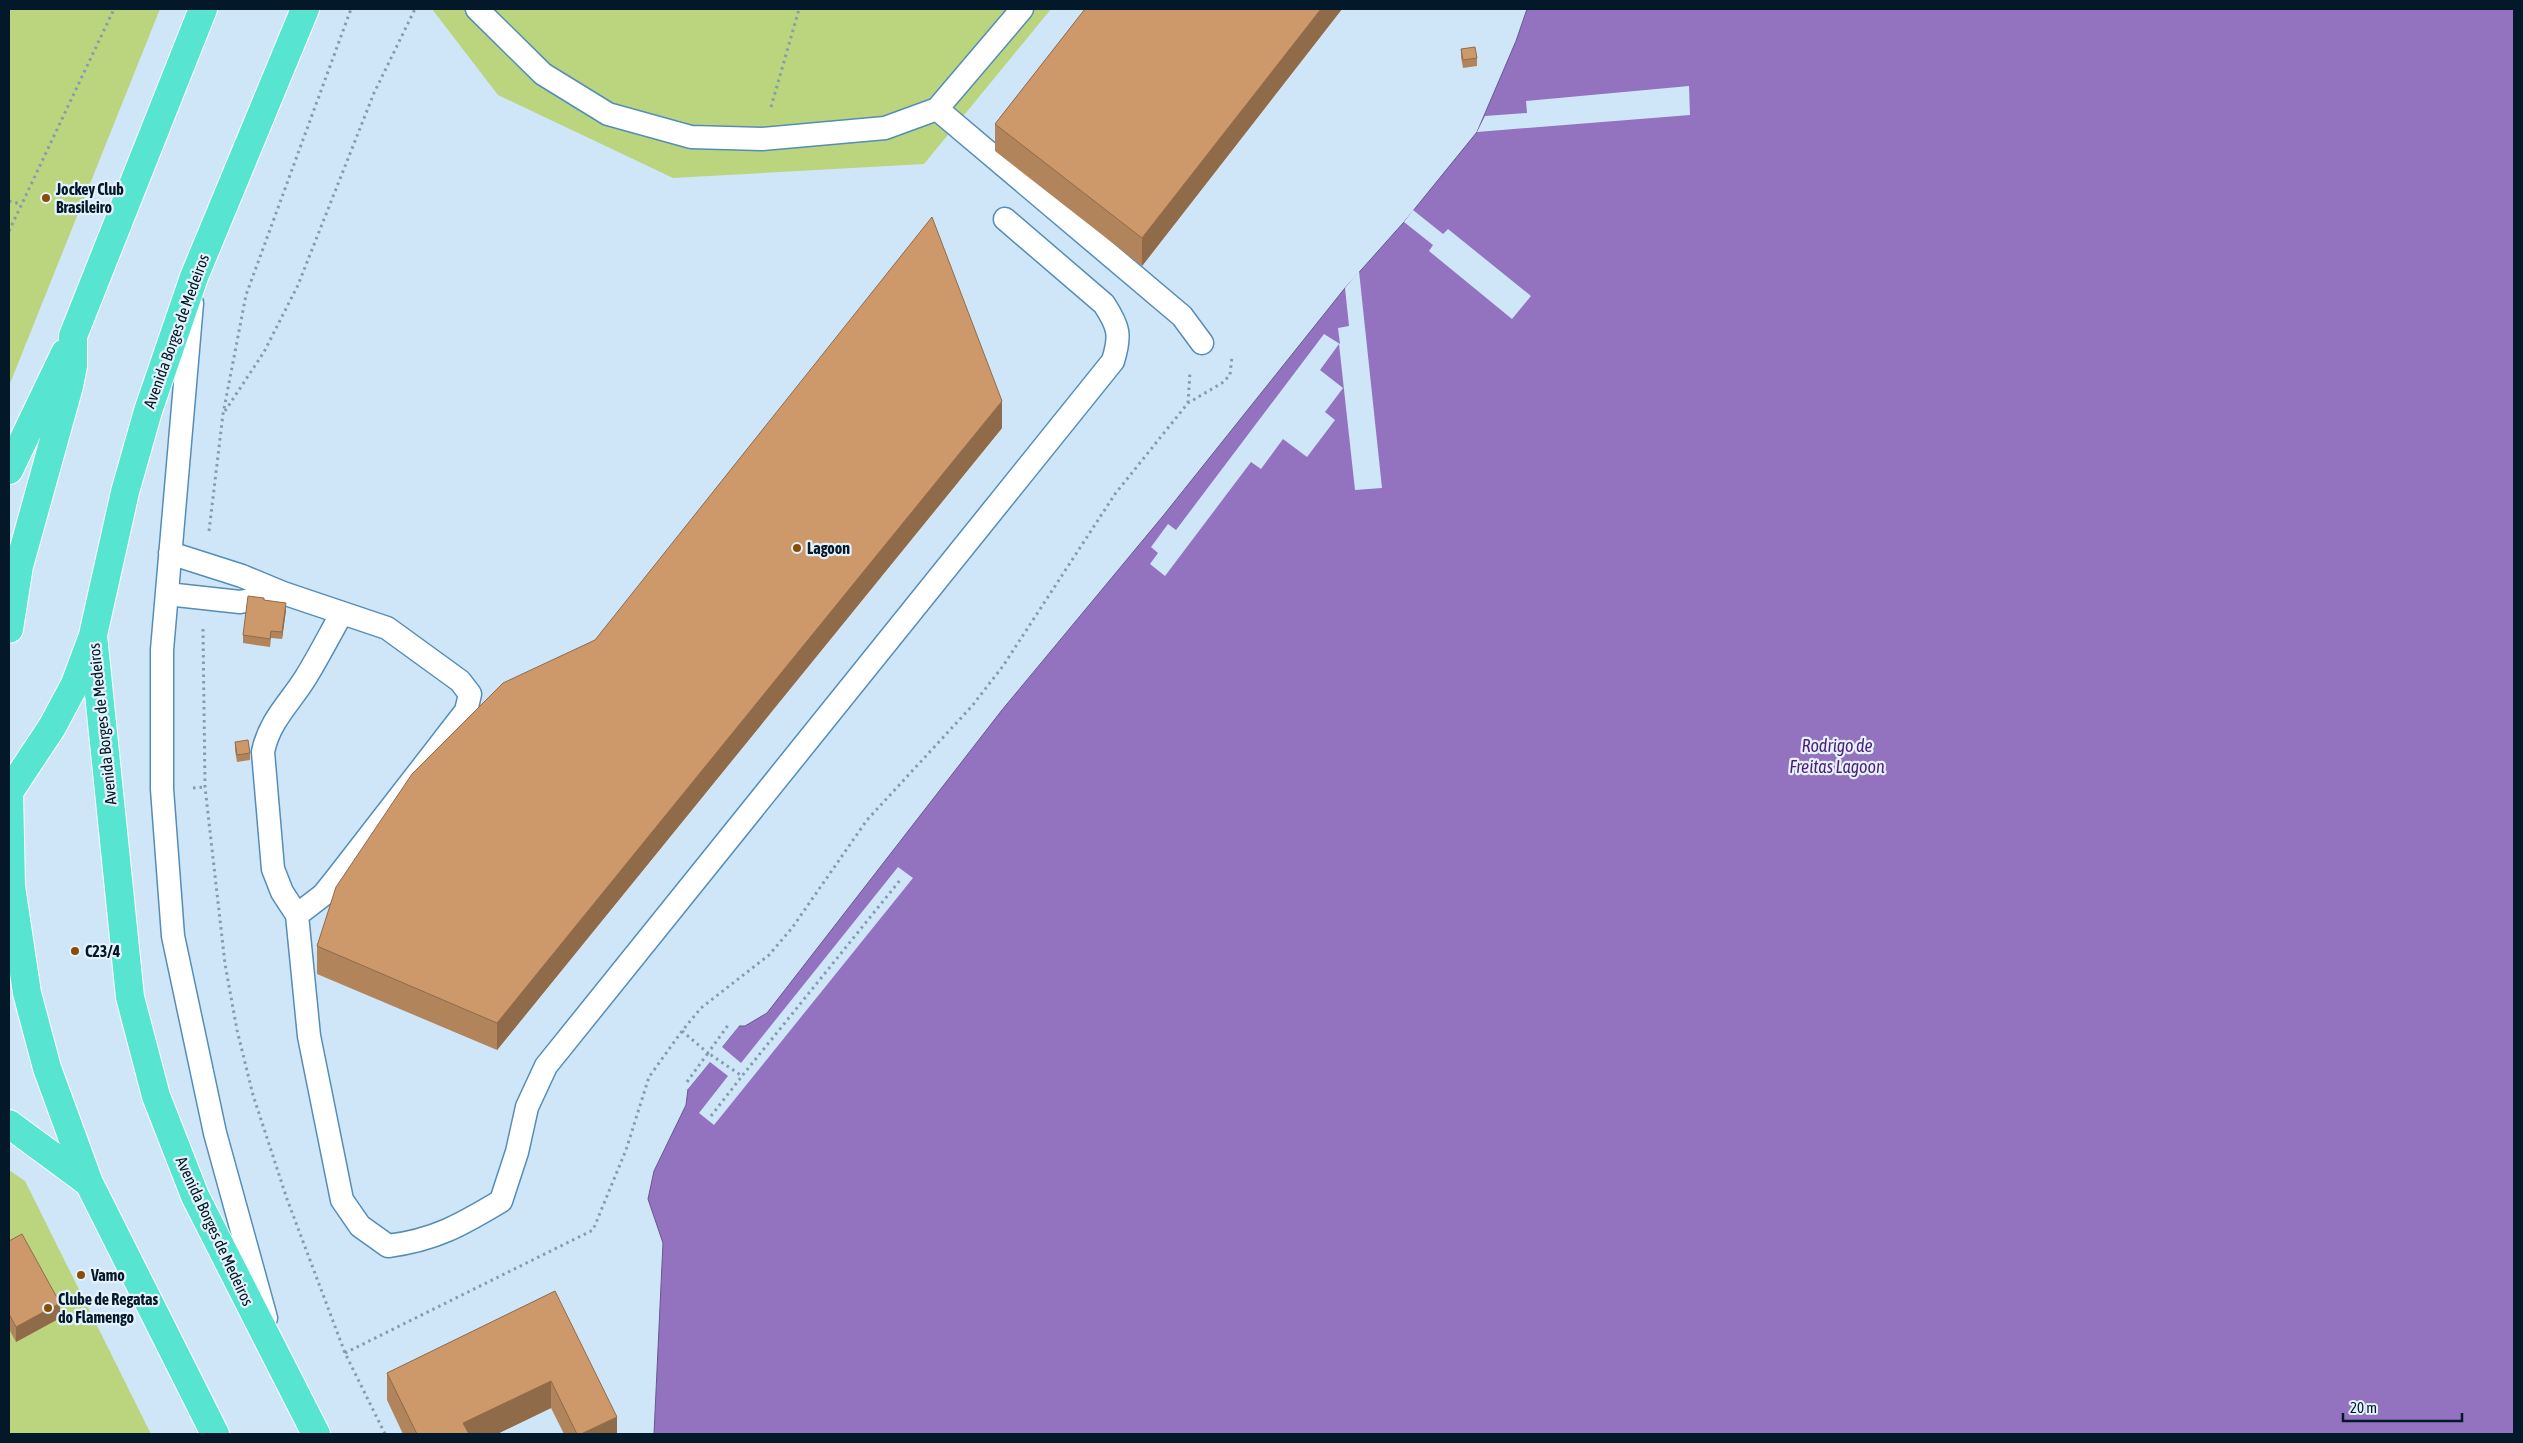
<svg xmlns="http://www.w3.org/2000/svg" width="2523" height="1443" font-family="'Asap Condensed',sans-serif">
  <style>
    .green { fill: #bad57d }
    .water { fill: #9372bf; stroke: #685792 }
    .pier { fill: #cfe6f9 }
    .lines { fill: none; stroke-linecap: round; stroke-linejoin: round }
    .lane-casing { stroke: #548db8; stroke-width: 25 }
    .highway-casing { stroke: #fff; stroke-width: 30 }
    .path { stroke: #859cae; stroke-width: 3; stroke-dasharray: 2.5 4; stroke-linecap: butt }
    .lane { stroke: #fff; stroke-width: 22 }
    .highway { stroke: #57e5d2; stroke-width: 28 }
    .wall { fill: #b1845b }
    .shaded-wall { fill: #906b4a }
    .building { fill: #ce996a; stroke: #906b4a }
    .poi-dot { fill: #884e05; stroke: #e6f2fb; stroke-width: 2 }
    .labels { text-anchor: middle; stroke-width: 4.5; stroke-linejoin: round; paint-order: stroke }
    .poi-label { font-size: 16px; font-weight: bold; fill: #03192a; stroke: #e6f2fb; text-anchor: start }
    .street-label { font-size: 16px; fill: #03192a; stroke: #e6f2fb }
    .water-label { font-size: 18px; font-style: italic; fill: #4e1e7b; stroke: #e6f2fb }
  </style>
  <rect width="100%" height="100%" fill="#cfe6f9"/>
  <path class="green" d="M9 9H160L9 386Z
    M432 9H1051L924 164 673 178 498 95Z
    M9 1170 25 1181 151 1434H9Z"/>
  <path class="water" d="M1527 9H2514V1434H654L663 1243 648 1199 654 1171 686 1105 688 1089 739 1026H745L767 1013 1002 710 1163 516 1345 288 1404 222 1477 132 1516 41Z"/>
  <path class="pier" d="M1689 86 1690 115 1477 132 1485 116 1527 113 1526 101Z
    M1413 210 1443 234 1448 229 1531 296 1512 319 1429 251 1433 245 1404 222Z
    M1359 271 1382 488 1355 490 1339 344 1320 370 1343 388 1325 412 1335 420 1307 457 1283 439 1261 469 1251 462 1165 576 1150 564 1158 553 1151 547 1168 524 1176 530 1324 334 1340 344 1338 328 1349 326 1345 288Z
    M898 867 913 878 714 1125 699 1113 728 1076 710 1062 688 1089 686 1088 737 1025 739 1026 722 1047 741 1063Z"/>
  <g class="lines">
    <defs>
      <path id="lane" d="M477 9 543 74 608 114 691 137 762 139 885 128 937 109 1022 9
        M937 109 1182 316 1202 343
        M192 303 162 650V789L173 936 215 1133 266 1318
        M170 553 242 576 283 593 387 628 460 681 470 694 466 711 339 875 323 895 297 915 282 892 273 869 263 752C269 721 290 703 306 677 319 656 330 634 342 613
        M167 594 240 602 277 595
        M297 915 309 1036 342 1200 360 1226 388 1246C435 1240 461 1225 501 1201L517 1152 527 1107 546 1066 1113 361C1121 335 1119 327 1104 304L1005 219"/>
      <path id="highway" d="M305 9 194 277 148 411 125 492 93 635 130 997 156 1096 195 1196 316 1434
        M9 470 65 353
        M9 629 19 566 69 386 73 366V336L203 9
        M9 790 11 886 27 993 47 1068 89 1183 215 1434
        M9 792 52 727 75 684 91 641
        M9 1124 89 1183"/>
    </defs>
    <use href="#lane" class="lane-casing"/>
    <use href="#highway" class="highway-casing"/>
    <path class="path" d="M771 107 799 9
      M9 201 21 204
      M9 231 114 9
      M1188 403 1190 372
      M225 411 264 352 298 285 374 93 415 9
      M209 531 223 414 246 295 351 9
      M203 629 205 787 225 964 237 1030 253 1095 287 1199 345 1353 385 1434
      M193 788 205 787
      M682 1031 708 1053 729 1024
      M687 1082 708 1053 742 1076 901 879
      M711 1116 742 1076
      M345 1353 593 1230 626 1150 649 1077 682 1031 701 1008 769 955 792 928 867 820 972 706 1003 666 1115 494 1188 403 1222 383 1230 375 1232 356"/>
    <use href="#lane" class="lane"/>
    <use href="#highway" class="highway"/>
  </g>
  <path class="wall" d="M1085 9H1342L1142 266 995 151V124Z
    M1461 49 1477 58V66L1463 68 1461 57Z
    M1002 428 497 1050 317 974V946L595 640Z
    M286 610 282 639 271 638 270 647 243 643V635Z
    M235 742 250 753V760L237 762 235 750Z
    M9 1241 60 1318 16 1342 9 1329Z
    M555 1291 617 1434H564L551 1408 497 1434H403L387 1400V1373Z"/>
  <path class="shaded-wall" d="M1321 9H1342L1142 266V238Z
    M1002 401V428L497 1050V1023Z
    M286 603V610L282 639V632Z
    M60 1303V1318L16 1342V1327Z
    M551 1381V1408L497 1434H463V1423Z
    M617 1417V1434H581Z"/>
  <path class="building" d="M1085 9H1321L1142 238 995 124Z
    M1475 47 1477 58 1463 60 1461 49Z
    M932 217 1002 401 497 1023 317 946 336 887 412 774 503 683 595 640Z
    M248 596 264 598V600L286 603 282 632 271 631 270 639 243 635Z
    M248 740 250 753 237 755 235 742Z
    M22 1234 60 1303 16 1327 9 1314V1241Z
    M555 1291 617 1417 581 1434H577L551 1381 463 1423 469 1434H417L387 1373Z"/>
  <g class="poi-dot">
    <circle cx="46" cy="198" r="5"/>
    <circle cx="797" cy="548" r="5"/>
    <circle cx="75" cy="951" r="5"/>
    <circle cx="81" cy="1275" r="5"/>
    <circle cx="48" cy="1308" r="5"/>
  </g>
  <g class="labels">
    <g class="poi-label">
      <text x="56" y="195">Jockey Club<tspan x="56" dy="18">Brasileiro</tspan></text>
      <text x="807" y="554">Lagoon</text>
      <text x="85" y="957">C23/4</text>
      <text x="91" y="1281">Vamo</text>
      <text x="58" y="1305">Clube de Regatas<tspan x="58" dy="18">do Flamengo</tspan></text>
    </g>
    <g class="street-label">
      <text transform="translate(176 331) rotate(-70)" y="6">Avenida Borges de Medeiros</text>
      <text transform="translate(102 724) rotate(-96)" y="6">Avenida Borges de Medeiros</text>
      <text transform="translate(215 1231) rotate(65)" y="6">Avenida Borges de Medeiros</text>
    </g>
    <g class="water-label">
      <text x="1837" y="752">Rodrigo de<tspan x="1837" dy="21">Freitas Lagoon</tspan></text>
    </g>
  </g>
  <rect width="2523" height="1443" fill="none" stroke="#03192a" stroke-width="20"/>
  <path d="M2343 1413v8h119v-8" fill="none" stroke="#03192a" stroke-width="2.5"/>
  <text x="2350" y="1413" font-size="15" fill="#03192a" stroke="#e6f2fb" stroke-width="4" paint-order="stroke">20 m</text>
</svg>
